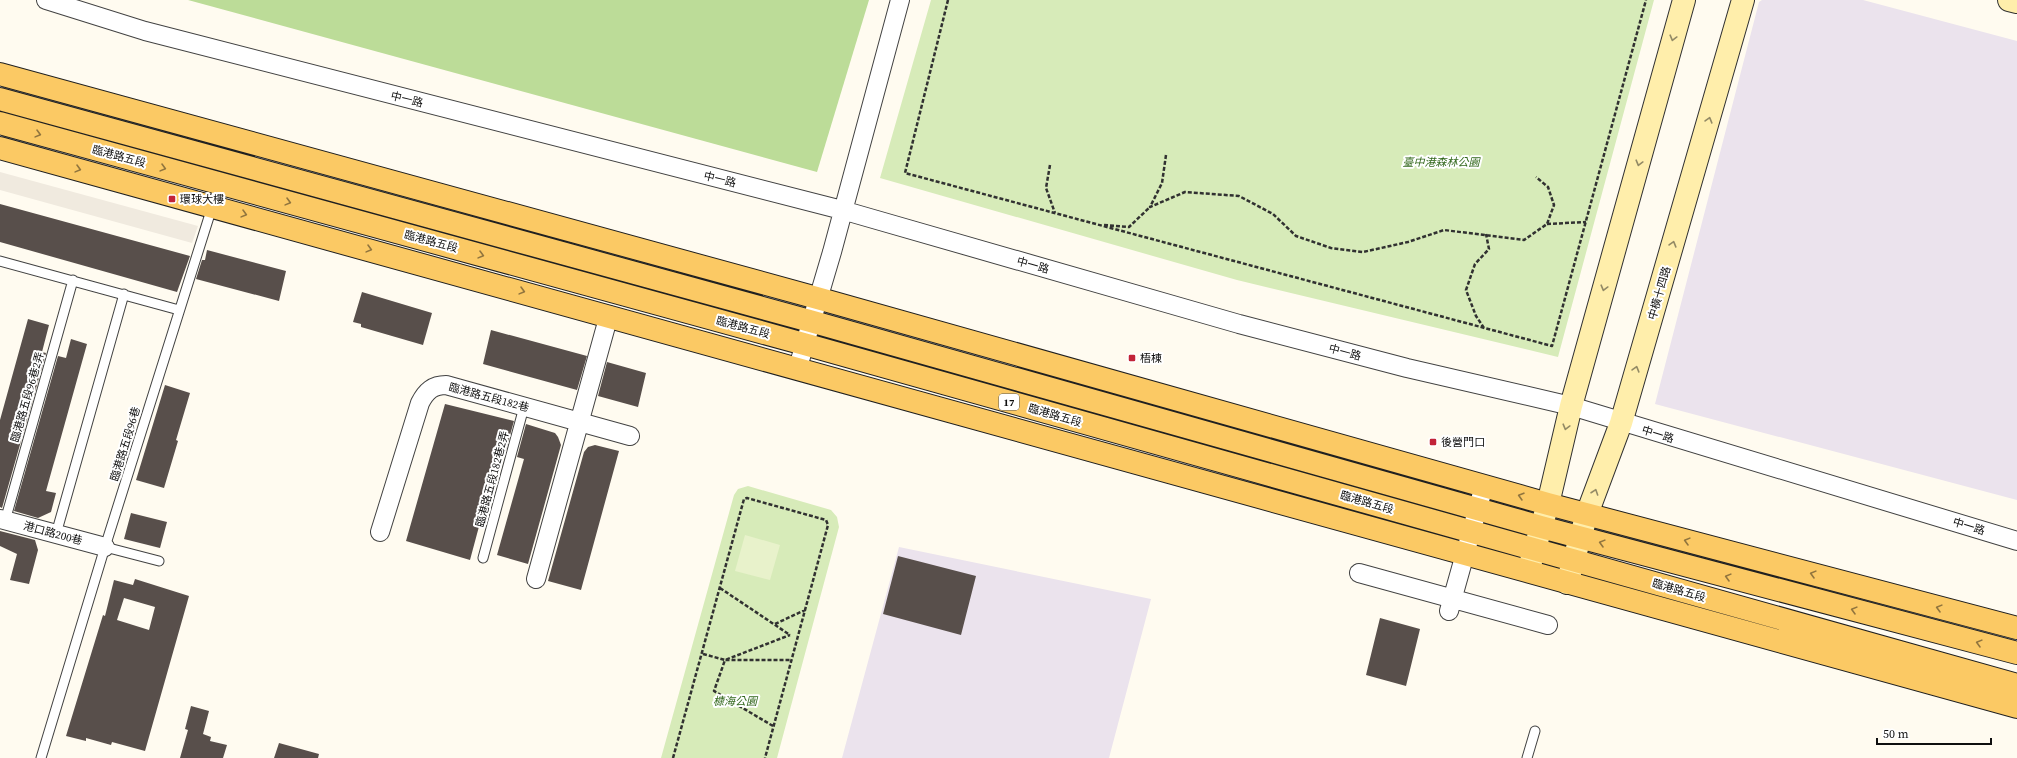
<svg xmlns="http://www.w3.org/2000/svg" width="2017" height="758" font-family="'Source Serif 4','Noto Sans TC',serif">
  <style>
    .industrial { fill: #ebe3ed }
    .green { fill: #d7ebb9 }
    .forest { fill: #bcdc98 }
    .pitch { fill: #e8f2cb }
    .plaza { fill: #f0eadf }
    .building { fill: #584f4b; fill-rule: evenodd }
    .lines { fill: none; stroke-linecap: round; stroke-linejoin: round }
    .lane-casing { stroke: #424242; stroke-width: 11 }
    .street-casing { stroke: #424242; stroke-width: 20 }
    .secondary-casing { stroke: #313131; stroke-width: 24 }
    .primary-casing { stroke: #202020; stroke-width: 24 }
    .path { stroke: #313131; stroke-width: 2.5; stroke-dasharray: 4 2; stroke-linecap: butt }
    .lane { stroke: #fff; stroke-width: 9 }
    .street { stroke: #fff; stroke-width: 18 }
    .secondary { stroke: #ffeeab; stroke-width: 22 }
    .primary { stroke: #fbc964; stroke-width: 22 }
    .oneway { stroke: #938a65 }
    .oneway2 { stroke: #91753e }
    .poi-dot { fill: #c22338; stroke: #fff; stroke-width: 1.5 }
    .labels { text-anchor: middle; stroke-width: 4; stroke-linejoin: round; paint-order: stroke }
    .shield { fill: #fff; stroke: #575757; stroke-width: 1 }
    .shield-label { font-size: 10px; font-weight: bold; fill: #0f0f0f }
    .street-label { font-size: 11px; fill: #0f0f0f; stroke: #fff }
    .park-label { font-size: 11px; font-style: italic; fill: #33681d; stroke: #fff }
    .poi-label { font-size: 11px; fill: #0f0f0f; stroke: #fff; text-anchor: start }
  </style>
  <rect width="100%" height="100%" fill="#fffbf0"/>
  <path class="industrial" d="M1762 0H1863L2017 41V500L1655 404 1759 2Z
    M899 547 1151 599 1109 758H842Z"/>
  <path class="green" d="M931 0H1654L1558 357 1237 280 880 178Z
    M748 486 831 510 837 517 839 527 777 758H661L734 495 738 489Z"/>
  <path class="forest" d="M188 0H869L817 172Z"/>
  <path class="pitch" d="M745 535 780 545 770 580 735 571Z"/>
  <path class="plaza" d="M0 172 198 226 192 243 0 190Z"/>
  <path class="building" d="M0 204 190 256 177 292 0 242Z
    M207 250 286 271 279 301 196 279 202 260H205Z
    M362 292 432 313 423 345 361 327V324L353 322Z
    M28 319 49 325 42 352 46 353 2 508 0 507V420Z
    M491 330 587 356 577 390 483 364Z
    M71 339 87 344 46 491 56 493 51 512 38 518 14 511 58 356 66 358Z
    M607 362 646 373 638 407 598 396Z
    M165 385 190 393 176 440 178 441 164 488 136 480Z
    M445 404 514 421 505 453 499 452 470 560 406 541Z
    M526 424 555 433 558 437 561 445 528 564 497 555 524 459 517 457Z
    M595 445 619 451 581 590 548 581 584 452 588 447Z
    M131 513 167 522 160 548 124 539Z
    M0 531 35 540 38 550 29 584 10 580 17 554 0 546Z
    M898 556 976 576 961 635 883 614Z
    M135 579 189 596 145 751 112 742 111 745 86 738V741L66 736 103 615 105 616 114 580 133 585ZM124 598 155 607 149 630 117 620Z
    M1380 618 1420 629 1406 686 1366 675Z
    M191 706 209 711 203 734 211 737 210 741 227 745 223 758H180L188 730 185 729Z
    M279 743 319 754 318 758H274Z"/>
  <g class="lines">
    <defs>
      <path id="lane" d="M0 261 179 310
        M5 521 73 280
        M56 534 124 294
        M105 547 159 561
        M483 558 524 407
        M41 758 105 547 220 182
        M1527 758 1535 731"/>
      <path id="street" d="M46 0 145 31 842 210 1239 324 1407 368 1571 406 2017 541
        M798 367 832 252 900 0
        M0 519 105 547
        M380 532 420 403C426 391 433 385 446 385L630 436
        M1359 573 1548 625
        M536 579 609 315
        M1449 611 1484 486"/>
      <path id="secondary" d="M2009 0 2017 2
        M1529 568 1548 504 1571 406 1684 0
        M1567 583 1587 514 1621 423 1743 0"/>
      <path id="primary" d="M0 74 817 298 1548 504 2017 628
        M0 99 810 321 1541 527 2017 653
        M0 123 804 344 2017 685
        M0 148C673 331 1344 522 2017 707"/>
    </defs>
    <use href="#lane" class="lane-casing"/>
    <use href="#street" class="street-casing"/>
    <use href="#secondary" class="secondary-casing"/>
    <use href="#primary" class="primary-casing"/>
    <path class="path" d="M948 0 905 173 1552 346 1646 0
      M1166 155 1162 183 1150 207 1185 192 1239 196 1273 214 1296 236 1331 248 1363 252 1408 242 1444 230 1524 240 1547 224 1554 205 1548 187 1536 177
      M1050 165 1046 188 1055 213
      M1547 224 1586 222
      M1104 225 1129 227 1150 207
      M1484 328 1476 316 1466 290 1475 264 1489 249 1486 234
      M720 588 790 635
      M775 624 805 610
      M703 654 725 660 790 635
      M773 726 714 691 725 660H791
      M673 758 744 499 747 498 826 520 828 525 765 758"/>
    <use href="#lane" class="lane"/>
    <use href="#street" class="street"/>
    <use href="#secondary" class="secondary"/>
    <use href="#primary" class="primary"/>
  </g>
  <defs><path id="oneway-chevron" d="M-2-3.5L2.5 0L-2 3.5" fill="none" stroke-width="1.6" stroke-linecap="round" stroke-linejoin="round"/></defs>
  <g class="oneway">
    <use href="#oneway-chevron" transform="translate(1673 38) rotate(105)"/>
    <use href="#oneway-chevron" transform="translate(1709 120) rotate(-74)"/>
    <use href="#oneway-chevron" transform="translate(1639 163) rotate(105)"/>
    <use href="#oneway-chevron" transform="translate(1673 244) rotate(-74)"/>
    <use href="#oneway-chevron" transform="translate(1604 288) rotate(105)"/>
    <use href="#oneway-chevron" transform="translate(1636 369) rotate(-74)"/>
    <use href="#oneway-chevron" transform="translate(1566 427) rotate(105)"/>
    <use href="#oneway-chevron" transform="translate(1595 492) rotate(-71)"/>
  </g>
  <g class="oneway2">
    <use href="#oneway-chevron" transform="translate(38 134) rotate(15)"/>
    <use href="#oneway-chevron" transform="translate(163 168) rotate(15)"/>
    <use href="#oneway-chevron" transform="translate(78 169) rotate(15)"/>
    <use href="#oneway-chevron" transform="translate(288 202) rotate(15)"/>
    <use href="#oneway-chevron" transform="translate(244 214) rotate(15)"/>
    <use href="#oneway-chevron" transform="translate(369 249) rotate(15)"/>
    <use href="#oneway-chevron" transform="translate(481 255) rotate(15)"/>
    <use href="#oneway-chevron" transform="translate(522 291) rotate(15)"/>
    <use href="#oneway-chevron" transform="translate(1521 496) rotate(-164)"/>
    <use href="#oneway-chevron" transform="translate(1687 541) rotate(-165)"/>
    <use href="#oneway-chevron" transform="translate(1602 543) rotate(-165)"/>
    <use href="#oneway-chevron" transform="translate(1813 574) rotate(-165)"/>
    <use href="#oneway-chevron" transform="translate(1728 577) rotate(-165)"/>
    <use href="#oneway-chevron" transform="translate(1939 608) rotate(-165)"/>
    <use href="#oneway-chevron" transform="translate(1854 610) rotate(-165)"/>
    <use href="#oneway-chevron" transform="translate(1979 643) rotate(-165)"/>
  </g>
  <g class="poi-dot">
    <rect x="168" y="195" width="8" height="8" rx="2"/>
    <rect x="1128" y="354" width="8" height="8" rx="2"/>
    <rect x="1429" y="438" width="8" height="8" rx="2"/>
  </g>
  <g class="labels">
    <rect class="shield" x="999" y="394" width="20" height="16" rx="3"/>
    <g class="shield-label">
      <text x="1009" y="406">17</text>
    </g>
    <g class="street-label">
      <text transform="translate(407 99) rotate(14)" y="4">中一路</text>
      <text transform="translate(119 156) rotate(15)" y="4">臨港路五段</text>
      <text transform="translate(720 179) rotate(14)" y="4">中一路</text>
      <text transform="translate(431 241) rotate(15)" y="4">臨港路五段</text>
      <text transform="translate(1033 265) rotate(16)" y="4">中一路</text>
      <text transform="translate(1659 293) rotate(-74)" y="4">中橫十四路</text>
      <text transform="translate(743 327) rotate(15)" y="4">臨港路五段</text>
      <text transform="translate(1345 352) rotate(15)" y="4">中一路</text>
      <text transform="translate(27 397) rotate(-74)" y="4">臨港路五段96巷2弄</text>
      <text transform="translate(489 397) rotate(15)" y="4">臨港路五段182巷</text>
      <text transform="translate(1055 415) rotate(16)" y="4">臨港路五段</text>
      <text transform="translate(1658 434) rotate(17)" y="4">中一路</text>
      <text transform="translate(125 444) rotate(-73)" y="4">臨港路五段96巷</text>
      <text transform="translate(492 479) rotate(-75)" y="4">臨港路五段182巷2弄</text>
      <text transform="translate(1367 502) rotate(16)" y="4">臨港路五段</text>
      <text transform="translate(1969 526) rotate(17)" y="4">中一路</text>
      <text transform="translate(53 533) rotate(15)" y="4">港口路200巷</text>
      <text transform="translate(1679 590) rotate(16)" y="4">臨港路五段</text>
    </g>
    <g class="park-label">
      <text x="1441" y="166">臺中港森林公園</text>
      <text x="735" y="705">槺海公園</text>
    </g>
    <g class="poi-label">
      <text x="180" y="203">環球大樓</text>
      <text x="1140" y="362">梧棟</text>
      <text x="1441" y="446">後營門口</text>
    </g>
  </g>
  <path d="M1877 738v6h114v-6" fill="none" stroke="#0f0f0f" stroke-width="2"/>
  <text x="1883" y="738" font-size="12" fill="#0f0f0f" stroke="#ffffff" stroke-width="3" paint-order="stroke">50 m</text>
</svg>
